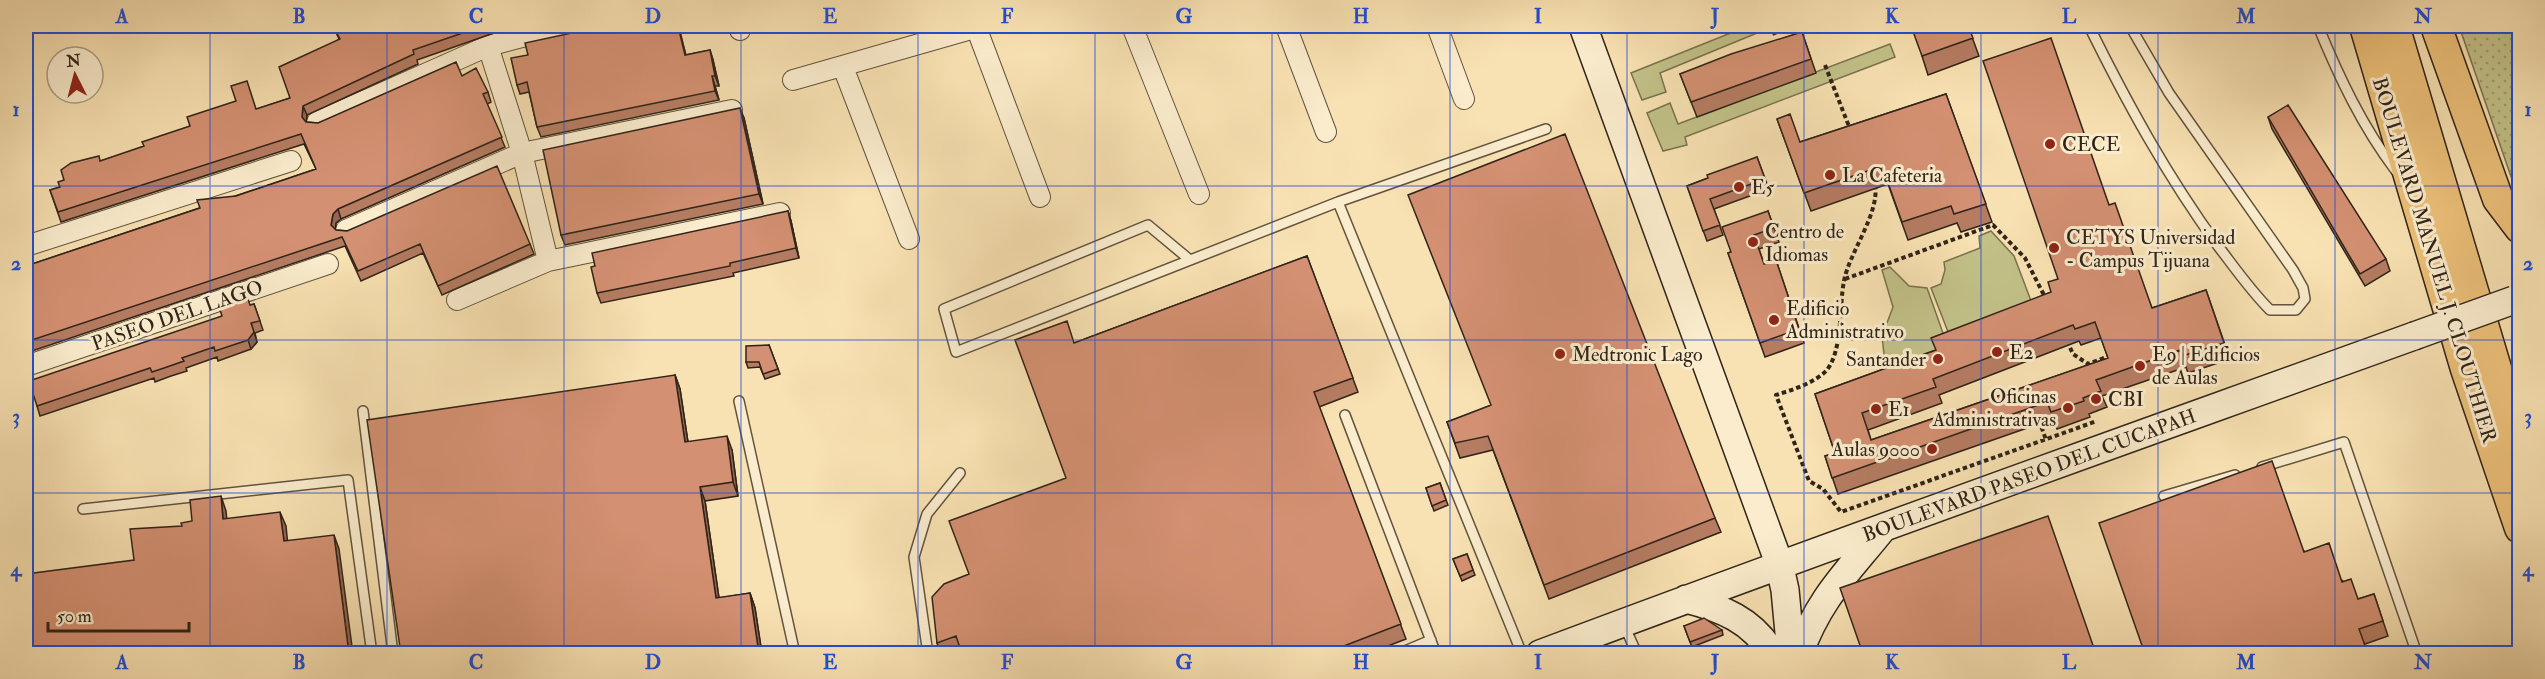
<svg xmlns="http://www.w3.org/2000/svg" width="2545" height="679" font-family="'IM FELL Double Pica',serif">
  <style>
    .grass { fill: url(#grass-dots); stroke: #797250; stroke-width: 1.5 }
    .park { fill: #c2c188; stroke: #797250; stroke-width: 1.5 }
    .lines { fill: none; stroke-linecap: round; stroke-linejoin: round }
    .service-casing { stroke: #62533e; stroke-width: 12 }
    .minor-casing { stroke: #62533e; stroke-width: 22 }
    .secondary-casing { stroke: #302418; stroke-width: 30 }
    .primary-casing { stroke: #302418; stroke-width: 33 }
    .path { stroke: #302418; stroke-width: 4; stroke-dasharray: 4.5 3; stroke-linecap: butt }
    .service { stroke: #faeccd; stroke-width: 9 }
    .minor { stroke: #faeccd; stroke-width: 20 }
    .secondary { stroke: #faeccd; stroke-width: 27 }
    .primary { stroke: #ecc079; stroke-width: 30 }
    .secondary-bridge-casing { stroke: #302418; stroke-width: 30; stroke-linecap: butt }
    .secondary-bridge { stroke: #faeccd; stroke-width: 27 }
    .wall { fill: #b57c62; stroke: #302418; stroke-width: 1.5; fill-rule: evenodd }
    .shaded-wall { fill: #946550; stroke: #302418; stroke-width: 1.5 }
    .building { fill: #d39072; stroke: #302418; stroke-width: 1.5; fill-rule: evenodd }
    .grid { fill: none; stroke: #1d4ed8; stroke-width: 1.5; stroke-opacity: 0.55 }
    .poi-dot { fill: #8f2418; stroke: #faeccd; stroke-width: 2 }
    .labels { text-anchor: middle; stroke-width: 6; stroke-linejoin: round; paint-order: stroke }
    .poi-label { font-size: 20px; fill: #302418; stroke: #faeccd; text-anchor: start }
    .street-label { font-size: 20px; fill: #302418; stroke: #faeccd }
    .neatline { fill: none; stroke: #1d4ed8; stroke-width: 2 }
    .grid-label { font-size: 20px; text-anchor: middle; font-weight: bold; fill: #1d4ed8 }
  </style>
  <defs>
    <pattern id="grass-dots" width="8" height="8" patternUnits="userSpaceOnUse" patternTransform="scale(1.5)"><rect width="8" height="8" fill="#c2c188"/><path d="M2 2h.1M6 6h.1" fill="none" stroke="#9e9d6e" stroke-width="1.8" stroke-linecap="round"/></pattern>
  </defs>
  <rect width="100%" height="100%" fill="#f8e1b2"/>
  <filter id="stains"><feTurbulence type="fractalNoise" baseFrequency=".00333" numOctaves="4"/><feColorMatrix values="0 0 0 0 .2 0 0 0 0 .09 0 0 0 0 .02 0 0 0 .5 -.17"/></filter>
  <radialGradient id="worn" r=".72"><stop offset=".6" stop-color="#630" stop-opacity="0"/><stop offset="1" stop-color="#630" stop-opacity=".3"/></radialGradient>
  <path class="grass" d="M2459 26H2519V195L2516 191Z"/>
  <path class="park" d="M1748 26H1774L1660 73 1666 92 1642 100 1631 73Z
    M1890 44 1895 57 1685 137 1687 145 1663 151 1647 113 1670 103 1678 124Z
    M1991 231 2014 256 2033 306 1950 337 1931 288 1941 284 1945 270 1944 262 1980 248 1979 236Z
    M1890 267 1909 286 1927 288 1949 350 1886 372 1882 336 1893 307 1882 270Z"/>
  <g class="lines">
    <defs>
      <path id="service" d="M2089 26C2127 103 2167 176 2218 246 2235 268 2250 290 2270 310H2296L2305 299 2303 288 2293 270 2169 93 2130 26
        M2318 26C2339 77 2362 126 2396 171
        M1338 202 1522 654
        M1190 260 1148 225 944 309 956 352 1338 202 1546 129
        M739 401 795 654
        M363 411 393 654
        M1345 415 1436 654
        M2262 467 2344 442 2417 654
        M2164 496 2235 475
        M83 509 348 480 372 654
        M1624 625 1637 654
        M928 654 914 557 927 514 960 473
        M1398 654 1431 640"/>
      <path id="minor" d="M739 26 740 30
        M1132 26 1199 194
        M1286 26 1326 132
        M1437 26 1464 99
        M976 27 1040 197
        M488 46 522 153 548 261
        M843 67 909 239
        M793 80 982 26
        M317 122 488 46 564 26
        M346 230 522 153 732 110
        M26 246 291 161
        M457 300 548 261 780 213
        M26 366 328 264"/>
      <path id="secondary" d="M1583 26 1779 563 1785 590 1791 654
        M1686 599C1721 608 1753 620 1772 654
        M1540 654C1830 545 2123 441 2414 336
        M1799 654C1819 598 1847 573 1883 528"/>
      <path id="primary" d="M2365 26 2466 369 2520 528
        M2394 26 2520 449
        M2436 26 2498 199 2520 228"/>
    </defs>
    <use href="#service" class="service-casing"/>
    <use href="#minor" class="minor-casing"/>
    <use href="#secondary" class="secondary-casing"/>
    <use href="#primary" class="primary-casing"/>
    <path class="path" d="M1771 26 1775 35
      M1825 65 1850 129
      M1875 185C1880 213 1849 253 1844 281 1839 305 1843 352 1826 371 1814 383 1792 390 1776 395L1809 481 1823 489 1841 512 2097 421
      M1845 279 1993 225 2025 258 2046 299
      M2067 341 2073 354 2088 364 2112 355
      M2039 420 2046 440"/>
    <use href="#service" class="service"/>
    <use href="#minor" class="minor"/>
    <use href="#secondary" class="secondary"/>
    <use href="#primary" class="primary"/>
    <defs>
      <path id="secondary-bridge" d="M2414 336 2514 300"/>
    </defs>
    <use href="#secondary-bridge" class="secondary-bridge-casing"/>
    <use href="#secondary-bridge" class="secondary-bridge"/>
  </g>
  <path class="wall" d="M333 26H352L355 31 368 26H514L417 60 418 64 307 115 306 122 318 123 462 76 488 92 491 102 487 104 505 147 341 219 336 223 335 230 530 244 534 254 442 295 423 253 361 281 345 246 26 353V266L316 169 304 144 61 222 50 190 60 187 64 180 101 161 290 98 339 39Z
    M604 26H678L686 55 710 50 713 60 719 86H715L719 100 541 137 537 127 529 92 520 94 517 85 528 55Z
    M1813 26H1836L1816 33Z
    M1968 26 1979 56 1928 75 1922 56Z
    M1802 32 1816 73 1697 117 1680 74Z
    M1946 94 1992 222 1961 232 1957 223 1908 240 1888 184 1811 211 1777 119 1800 142Z
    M2268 117 2386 259 2390 271 2365 286 2272 129Z
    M744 118 763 204 565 245 561 235Z
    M1757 157 1769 189 1714 209 1723 235 1707 241 1687 186 1708 178Z
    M2109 205 2152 308 2206 290 2230 359 2188 373 2186 367 2102 396 2107 407 2089 414 2090 417 2057 429 2053 419 1838 494 1825 456 1835 453 1815 394 1936 350 2051 292 2058 279ZM2101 338 2108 358 1871 440 1868 430 1942 403 1939 395 2079 341 2081 345Z
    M788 211 791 221 799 258 733 273 734 276 601 303 597 293Z
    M1768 211 1779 242 1759 249 1764 264 1776 260 1804 343 1765 357 1728 253 1731 252Z
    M1307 256 1358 392 1319 407 1406 639 1367 654H962L961 651 953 654H941L937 643 969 574 1066 478 1074 343Z
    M254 304 263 330 255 333 257 342 251 349 218 361 217 357 186 368 187 371 171 376 155 382 154 378 40 416 37 406 222 316Z
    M769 345 780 374 765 379 760 367 748 368 746 362Z
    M675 375 680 389 688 442 732 450 738 496 705 501 719 598 750 593 755 608 762 654H401Z
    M1491 406 1715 518 1721 532 1549 599 1493 450 1460 458 1447 422Z
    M1440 483 1448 505 1434 511 1426 488Z
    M2304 551 2343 581 2358 599 2374 594 2388 636 2365 644Z
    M1467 554 1475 575 1462 581 1453 559Z
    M1684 626 1722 630 1723 635 1692 647Z"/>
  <path class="shaded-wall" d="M678 26 680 31 688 65 685 55Z
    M710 50 713 60 719 86 715 76Z
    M712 76 715 86 719 100 715 91Z
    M303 106 307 115 306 126 302 117Z
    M740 108 744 118 763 204 759 194Z
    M338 209 341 219 336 223 335 234 331 225 333 214Z
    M788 211 791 221 799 258 796 248Z
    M251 323 257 342 251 349 248 340Z
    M675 375 680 389 690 456 685 442Z
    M28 411 32 420 26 427V414Z
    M727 436 732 450 738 496 733 482Z
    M700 487 705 501 721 612 716 598Z
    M221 496 226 511 228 533 223 519Z
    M280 512 286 526 289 556 284 541Z
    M334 535 339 549 353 654H349Z
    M750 593 755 608 762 654H759Z"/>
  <path class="building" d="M333 26H352L355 31 368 26H483L413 50 414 54 303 106 302 117 306 122 318 123 456 62 462 76 476 68 488 92 483 94 502 137 338 209 333 214 331 225 336 230 347 231 497 166 530 244 438 286 420 244 358 271 342 237 26 342V266L200 208 197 200 236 196 316 169 301 134 58 212 50 190 60 187 58 182 64 180 61 170 71 163 99 156 100 161 144 146 142 142 190 126 187 117 236 101 231 86 247 81 256 109 290 98 279 67 340 39Z
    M604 26H678L685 55 710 50 715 76H712L715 91 537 127 527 82 517 85 511 58 528 55 525 43Z
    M1911 26H1968L1973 38 1922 56Z
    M1802 32 1811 59 1691 102 1680 74 1731 54Z
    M2051 38 2109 205 2115 203 2152 308 2206 290 2224 343 2182 356 2180 350 2096 380 2101 391 2083 398 2084 401 2051 412 2047 402 1832 478 1825 456 1835 453 1815 394 1936 350 1931 338 2051 292 2048 282 2058 279 1983 61ZM2095 322 2108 358 1871 440 1862 413 1936 387 1933 379 2073 325 2075 329Z
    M1946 94 1986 204 1954 214 1951 206 1902 222 1882 166 1804 193 1777 119 1790 114 1800 142Z
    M2288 105 2386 259 2360 274 2268 117Z
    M740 108 759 194 561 235 543 150Z
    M1565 134 1715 518 1544 585 1488 436 1455 443 1447 422 1491 405 1408 195Z
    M1757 157 1765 179 1710 199 1720 225 1703 231 1687 186 1708 178 1707 175Z
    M788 211 796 248 730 263V266L597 293 591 267 595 266 592 253Z
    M1768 211 1774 228 1754 235 1764 264 1776 260 1799 329 1760 343 1728 253 1731 252 1722 227Z
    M1307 256 1353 378 1314 392 1401 624 1323 654H962L956 636 937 643 932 597 944 584 969 574 949 521 1066 478 1015 340 1067 321 1074 343Z
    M246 293 250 305 254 304 260 321 251 323 254 332 248 340 215 351 214 347 182 358 184 361 167 367 152 372 150 368 37 406 29 381 222 316 218 303Z
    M769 345 778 369 763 374 759 362H746V346Z
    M675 375 685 442 727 436 733 482 700 487 716 598 750 593 759 654H401L367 420Z
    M2272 461 2304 552 2329 543 2342 582 2351 579 2358 599 2374 594 2383 621 2359 629 2368 654H2145L2099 523Z
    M1440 483 1446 500 1432 506 1426 488Z
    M221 496 223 519 280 512 284 541 334 535 349 654H26V574L134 560 130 529 182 526 181 523 192 521 190 500Z
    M2048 516 2096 654H1863L1840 588Z
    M1467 554 1473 570 1460 576 1453 559Z
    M1704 618 1722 630 1690 642 1684 626Z"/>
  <path class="grid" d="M210 26V654M387 26V654M564 26V654M741 26V654M918 26V654M1095 26V654M1272 26V654M1450 26V654M1627 26V654M1804 26V654M1981 26V654M2158 26V654M2335 26V654M26 186H2520M26 340H2520M26 493H2520"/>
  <g class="poi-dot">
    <circle cx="2050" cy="144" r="6"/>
    <circle cx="1830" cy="175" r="6"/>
    <circle cx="1739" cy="187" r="6"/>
    <circle cx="1753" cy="242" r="6"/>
    <circle cx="2054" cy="248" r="6"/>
    <circle cx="1774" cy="320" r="6"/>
    <circle cx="1997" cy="352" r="6"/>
    <circle cx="1560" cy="354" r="6"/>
    <circle cx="1938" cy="359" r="6"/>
    <circle cx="2140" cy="366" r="6"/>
    <circle cx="2096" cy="399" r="6"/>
    <circle cx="2068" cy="408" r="6"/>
    <circle cx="1876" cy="409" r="6"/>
    <circle cx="1932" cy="449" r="6"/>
  </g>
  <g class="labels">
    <g class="poi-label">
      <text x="2062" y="151">CECE</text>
      <text x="1842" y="182">La Cafeteria</text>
      <text x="1751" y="194">E5</text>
      <text x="1765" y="238">Centro de<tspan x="1765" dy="23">Idiomas</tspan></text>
      <text x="2066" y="244">CETYS Universidad<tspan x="2066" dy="23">- Campus Tijuana</tspan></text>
      <text x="1786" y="315">Edificio<tspan x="1786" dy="23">Administrativo</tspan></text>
      <text x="2009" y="359">E2</text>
      <text x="1572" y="361">Medtronic Lago</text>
      <text x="2152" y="361">E9 | Edificios<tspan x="2152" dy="23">de Aulas</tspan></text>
      <text x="1926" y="366" text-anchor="end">Santander</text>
      <text x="2056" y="403" text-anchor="end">Oficinas<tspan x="2056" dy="23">Administrativas</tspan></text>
      <text x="2108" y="406">CBI</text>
      <text x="1888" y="416">E1</text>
      <text x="1920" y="456" text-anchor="end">Aulas 9000</text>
    </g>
    <g class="street-label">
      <text transform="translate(2435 260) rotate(73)" y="7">BOULEVARD MANUEL J. CLOUTHIER</text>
      <text transform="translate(177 315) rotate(-19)" y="7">PASEO DEL LAGO</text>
      <text transform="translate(2029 475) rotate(-20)" y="7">BOULEVARD PASEO DEL CUCAPAH</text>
    </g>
  </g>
  <rect width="2545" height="679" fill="none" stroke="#f8e1b2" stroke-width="66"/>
  <g transform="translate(75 75) rotate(354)"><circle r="28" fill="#faeccd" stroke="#a99c85" stroke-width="1.5"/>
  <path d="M0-4.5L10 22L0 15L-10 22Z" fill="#8f2418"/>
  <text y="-9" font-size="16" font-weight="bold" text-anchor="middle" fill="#302418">N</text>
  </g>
  <path d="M48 622v9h141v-9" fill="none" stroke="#302418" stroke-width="3"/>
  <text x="57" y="622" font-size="18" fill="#302418" stroke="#faeccd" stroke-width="4.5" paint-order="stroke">50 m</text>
  <rect x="33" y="33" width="2479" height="613" class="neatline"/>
  <g class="grid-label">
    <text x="122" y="23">A</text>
    <text x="299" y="23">B</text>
    <text x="476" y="23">C</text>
    <text x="653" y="23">D</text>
    <text x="830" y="23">E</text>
    <text x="1007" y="23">F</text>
    <text x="1184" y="23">G</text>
    <text x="1361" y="23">H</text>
    <text x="1538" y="23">I</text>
    <text x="1715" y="23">J</text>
    <text x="1892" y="23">K</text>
    <text x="2069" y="23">L</text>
    <text x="2246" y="23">M</text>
    <text x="2423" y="23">N</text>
    <text x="16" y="116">1</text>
    <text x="2528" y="116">1</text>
    <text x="16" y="270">2</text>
    <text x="2528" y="270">2</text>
    <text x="16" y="423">3</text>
    <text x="2528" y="423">3</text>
    <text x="16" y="576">4</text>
    <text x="2528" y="576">4</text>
    <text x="122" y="669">A</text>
    <text x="299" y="669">B</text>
    <text x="476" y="669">C</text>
    <text x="653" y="669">D</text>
    <text x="830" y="669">E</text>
    <text x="1007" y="669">F</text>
    <text x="1184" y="669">G</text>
    <text x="1361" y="669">H</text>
    <text x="1538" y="669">I</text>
    <text x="1715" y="669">J</text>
    <text x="1892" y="669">K</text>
    <text x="2069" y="669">L</text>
    <text x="2246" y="669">M</text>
    <text x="2423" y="669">N</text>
  </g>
  <rect width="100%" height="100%" filter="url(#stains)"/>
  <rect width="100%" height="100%" fill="url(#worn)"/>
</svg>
